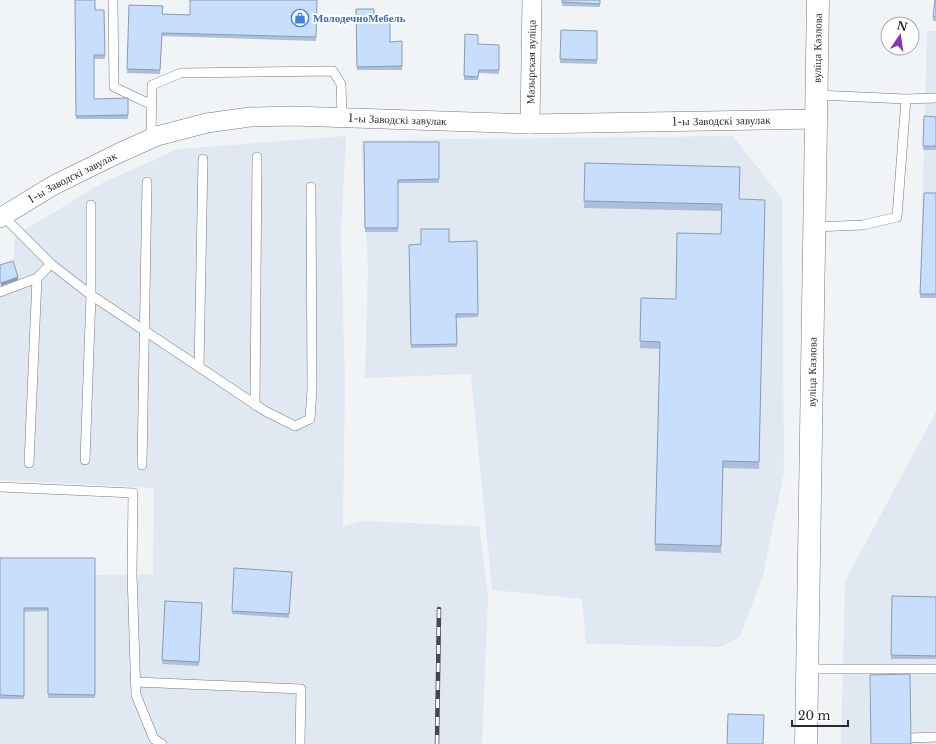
<svg xmlns="http://www.w3.org/2000/svg" width="936" height="744" font-family="'Libre Baskerville',serif">
  <style>
    .built { fill: #e0e8f2 }
    .lines { fill: none; stroke-linecap: round; stroke-linejoin: round }
    .lane-casing { stroke: #77797d; stroke-width: 10 }
    .street-casing { stroke: #77797d; stroke-width: 20 }
    .secondary-casing { stroke: #77797d; stroke-width: 23 }
    .lane { stroke: #fff; stroke-width: 9 }
    .street { stroke: #fff; stroke-width: 19 }
    .secondary { stroke: #fff; stroke-width: 22 }
    .rail-casing { stroke: #454748; stroke-width: 4.5 }
    .rail { stroke: #fff; stroke-width: 3; stroke-dasharray: 9; stroke-linecap: butt }
    .wall { fill: #acbfda }
    .shaded-wall { fill: #8c9bb1 }
    .building { fill: #c8defd; stroke: #8c9bb1 }
    .labels { text-anchor: middle; stroke-width: 3.5; stroke-linejoin: round; paint-order: stroke }
    .shop-label { font-size: 11px; font-weight: bold; fill: #366cbe; stroke: #fff; text-anchor: start }
    .street-label { font-size: 11px; fill: #2a2b2c; stroke: #fff }
  </style>
  <rect width="100%" height="100%" fill="#f1f4f7"/>
  <path class="built" d="M927 31H936V298H920Z
    M346 136 341 234 345 384 343 526 363 521 479 526 488 597 482 744H0V561H95V575L153 574 154 488 0 480V268L13 264 15 238 20 233 100 184 178 149Z
    M733 136 782 199 784 473 763 575 740 637 720 647 586 644 582 599 492 590 471 374 365 378 368 267 361 140Z
    M936 412V744H841L845 581Z"/>
  <g class="lines">
    <defs>
      <path id="lane" d="M113 0 114 87 152 105
        M817 95 906 99 936 98
        M151 139 152 85 181 73 333 71 341 84 342 118
        M91 205V295L265 411 295 426 310 419 312 390 311 187
        M3 216 51 264
        M814 227 863 225 897 217 906 99
        M37 278 51 264 91 295 85 460
        M0 292 37 278 29 463
        M199 367 203 159
        M255 405 257 157
        M142 465 147 182
        M0 487 133 493 132 574 136 695 154 739 162 744
        M807 669H936
        M135 682 301 689 300 744
        M911 738 936 737"/>
      <g id="street">
        <path id="s1" d="M530 124 532 0"/>
        <path id="s2" d="M0 218 54 185 119 153 157 136 207 123 250 117 293 116 530 124 816 119"/>
      </g>
      <g id="secondary">
        <path id="s3" d="M806 744 818 0"/>
      </g>
    </defs>
    <use href="#lane" class="lane-casing"/>
    <use href="#street" class="street-casing"/>
    <use href="#secondary" class="secondary-casing"/>
    <use href="#lane" class="lane"/>
    <use href="#street" class="street"/>
    <use href="#secondary" class="secondary"/>
    <defs>
      <path id="rail" d="M437 744 439 609"/>
    </defs>
    <use href="#rail" class="rail-casing"/>
    <use href="#rail" class="rail"/>
  </g>
  <path class="wall" d="M75 0 95 10H104L105 59H94V99L128 98V119H76Z
    M317 0 316 41 162 36 160 74 127 73 129 5 163 14 190 15Z
    M562 0H600V7L562 6Z
    M936 0V21H933V17Z
    M356 9 374 21 390 42 402 41V70H357Z
    M561 30 597 31V64L560 63Z
    M465 34 478 44 499 45V74L479 73 478 80H464Z
    M924 116 936 117V150H923Z
    M364 142H439V183H398V232H365Z
    M585 163 739 199 765 200 759 469 723 468 721 553 655 551 660 349 640 348V341L676 299 721 234V211L584 208Z
    M924 193H936V298H920Z
    M477 241 478 317 456 318 457 347 411 348 409 245 421 244 449 242Z
    M0 558H95V698H48V611L24 612V699H0Z
    M234 568 292 572 289 618 232 614Z
    M892 596 936 597V659H891Z
    M165 601 202 603 199 666 162 664Z"/>
  <path class="shaded-wall" d="M18 277V280L1 286V283Z"/>
  <path class="building" d="M75 0H95V10H104L105 55H94V99L128 98V115L76 116Z
    M190 0H317L316 37 162 33 160 70 127 69 129 5 163 6 162 14 190 15Z
    M562 0H600V4L562 2Z
    M935 0H936V17H933Z
    M356 9H374V21L390 20V42L402 41V66L357 67Z
    M561 30 597 31V60L560 59Z
    M465 34 478 35V44L499 45V70H479L478 77 464 76Z
    M924 116 936 117V146H923Z
    M364 142H439V179L398 180V228H365Z
    M585 163 740 167 739 199 765 200 759 462 723 461 721 546 655 544 660 342 640 341 641 298 676 299 677 233 721 234 722 204 584 201Z
    M924 193H936V294H920Z
    M421 229H449V242L477 241 478 314H456L457 344 411 345 409 245 421 244Z
    M13 261 18 277 1 283 0 281V265Z
    M0 558H95V695L48 694V608H24V696L0 695Z
    M234 568 292 572 289 614 232 611Z
    M892 596 936 597V656L891 655Z
    M165 601 202 603 199 662 162 660Z
    M910 674 911 744H871L870 675Z
    M728 714 764 715 763 744H727Z"/>
  <defs>
    <symbol id="shop-ring" viewBox="-11 -11 22 22"><circle r="9.5" fill="#fff" stroke="#3f7fe0" stroke-width="1.5"/><path d="M-5-2.5h2.3a2.7 3.5 0 0 1 5.4 0H5L5.5 6h-11ZM-1.5-2.5h3a1.5 2.3 0 0 0-3 0Z" fill="#3f7fe0"/></symbol>
  </defs>
  <g fill-rule="evenodd">
    <use href="#shop-ring" x="290" y="8" width="20" height="20"/>
  </g>
  <g class="labels">
    <g class="shop-label">
      <text x="313" y="22">МолодечноМебель</text>
    </g>
    <g class="street-label">
      <text dy="4" stroke="none"><textPath href="#s3" startOffset="696">вуліца Казлова</textPath></text>
      <text dy="4" stroke="none"><textPath href="#s1" startOffset="62">Мазырская вуліца</textPath></text>
      <text dy="4" stroke="none"><textPath href="#s2" startOffset="420">1-ы Заводскі завулак</textPath></text>
      <text dy="4" stroke="none"><textPath href="#s2" startOffset="744">1-ы Заводскі завулак</textPath></text>
      <text dy="4" stroke="none"><textPath href="#s2" startOffset="83">1-ы Заводскі завулак</textPath></text>
      <text dy="4" stroke="none"><textPath href="#s3" startOffset="372">вуліца Казлова</textPath></text>
    </g>
  </g>
  <g transform="translate(900 36) rotate(13)"><circle r="19" fill="#ffffff" stroke="#aaaaab"/>
  <path d="M0-3L7 15L0 10L-7 15Z" fill="#8439aa"/>
  <text y="-6" font-size="11" font-weight="bold" text-anchor="middle" fill="#2a2b2c">N</text>
  </g>
  <path d="M792 720v6h56v-6" fill="none" stroke="#2a2b2c" stroke-width="2"/>
  <text x="798" y="720" font-size="12" fill="#2a2b2c" stroke="#ffffff" stroke-width="3" paint-order="stroke">20 m</text>
</svg>
